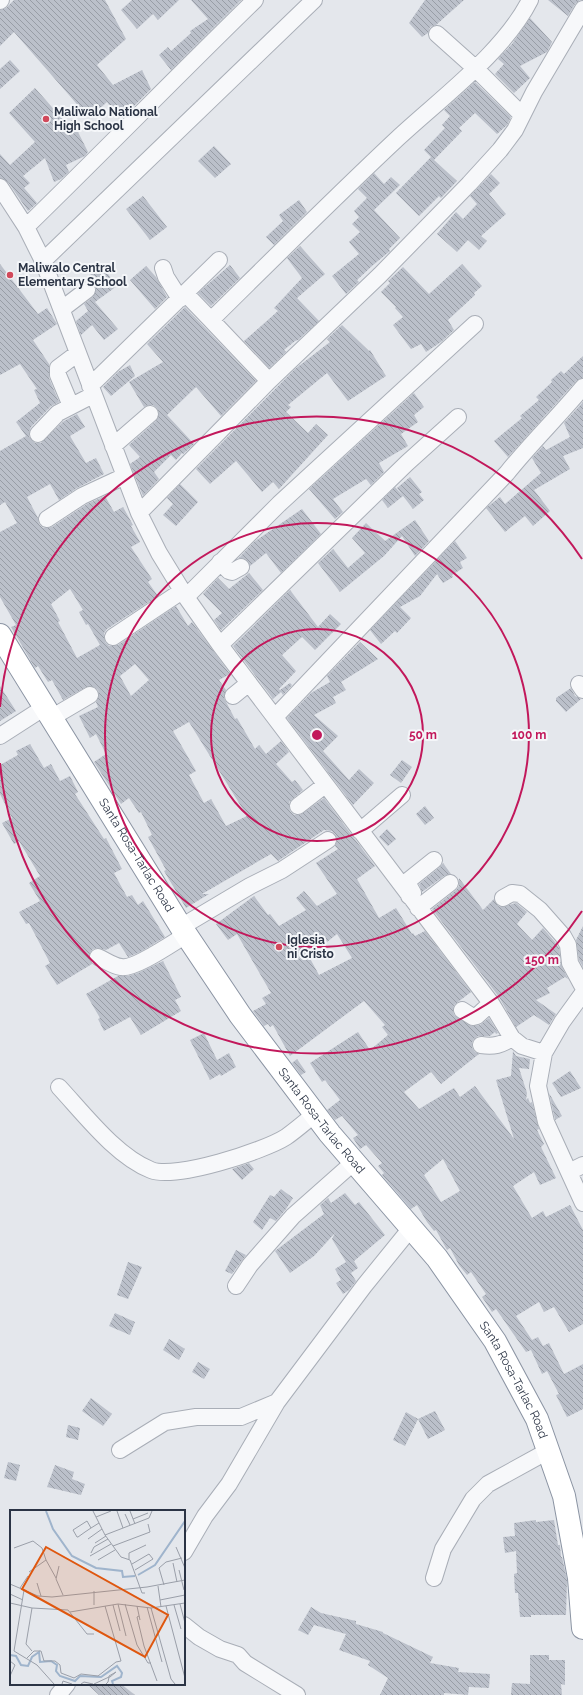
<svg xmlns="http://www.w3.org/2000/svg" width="583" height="1695" font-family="Raleway,sans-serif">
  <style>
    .building { fill: url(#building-back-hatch); fill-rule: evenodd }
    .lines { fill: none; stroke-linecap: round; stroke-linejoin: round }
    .minor-casing { stroke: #a9aeb7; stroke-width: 18 }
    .highway-casing { stroke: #8b94a3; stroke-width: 24 }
    .minor { stroke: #f7f8fa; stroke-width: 16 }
    .highway { stroke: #fff; stroke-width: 22 }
    .ring { fill: none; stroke: #c2185b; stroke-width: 2 }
    .poi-dot { fill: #d1495b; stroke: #f4f6f9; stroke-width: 1.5 }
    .labels { text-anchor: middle; stroke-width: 4; stroke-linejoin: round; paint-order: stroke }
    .poi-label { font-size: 12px; font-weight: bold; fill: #2b3445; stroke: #f4f6f9; text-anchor: start }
    .street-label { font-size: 12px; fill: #2b3445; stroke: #f4f6f9 }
    .inset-river { fill: none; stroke: #9fb4cc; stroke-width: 2 }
    .inset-road { fill: none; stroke: #9a9fa9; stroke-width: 1 }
    .view { fill: #df570f; fill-opacity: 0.15; stroke: #df570f; stroke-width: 2 }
    .inset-edge { fill: none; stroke: #2b3445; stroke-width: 2 }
    .centre { fill: #c2185b; stroke: #f4f6f9; stroke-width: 2 }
    .ring-label { font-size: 12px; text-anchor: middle; font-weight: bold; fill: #c2185b; stroke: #f4f6f9; stroke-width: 4; stroke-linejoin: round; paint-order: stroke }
  </style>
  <defs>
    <pattern id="building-back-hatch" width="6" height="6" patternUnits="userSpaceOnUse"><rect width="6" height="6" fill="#bbc0ca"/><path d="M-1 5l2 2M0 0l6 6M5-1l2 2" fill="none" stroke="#989da6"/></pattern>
  </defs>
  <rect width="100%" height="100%" fill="#e4e7ec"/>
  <path class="building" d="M14 0H105L126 39 97 65 113 85 142 70 151 89 120 120 107 102 89 118 14 32 0 46V10L6 8Z
    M132 0H179L158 20 153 14 137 29 121 10Z
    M191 0H241L171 70 159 55 168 47 171 51 191 33 190 31 208 19Z
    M425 0H464L436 25 430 27 428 33 422 37 409 23Z
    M548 0H580L575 4 568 16Z
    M530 18 552 42 547 52 520 66 530 78 514 93 495 74 504 64 498 59 512 44Z
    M10 60 20 71 0 89V69Z
    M475 82 511 117 507 125 497 134 475 113 459 128 462 131 434 160 457 181 441 198 439 196 419 216 396 193 431 157 434 160 424 150 445 128 442 125 450 116 444 110Z
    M35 88 67 124 72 120 88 152 85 156 66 165 69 172 61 179 54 182 45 158 23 176 30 183 24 188 37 203 28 211 8 182 0 178V154L10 165 35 142 9 113Z
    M214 146 231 164 215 178 198 161Z
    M374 173 384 184 391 177 400 185 374 210 400 238 389 249 390 251 372 266 357 280 359 282 346 294 332 276 359 254 349 242 360 232 352 224 359 217 354 211 367 198 358 189Z
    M491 174 500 183 489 194 506 214 481 236 487 241 479 250 468 240 457 252 437 234 456 212 463 219 477 204 470 196Z
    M143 196 167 227 150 240 126 209Z
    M299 200 307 212 274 245 266 237 283 221 279 215Z
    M300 246 325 274 297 298 319 321 298 340 295 341 284 350 286 352 269 368 244 341 278 311 274 308 302 278 287 258Z
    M0 264 38 314 47 308 57 324 33 340 49 364V378L59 402 51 406 31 427 29 432V437L35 443H41L64 421 77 414 85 427 70 436 86 463 96 458 104 474 77 488 59 500 50 484 27 497 38 518 39 524 43 528 52 527 87 504 105 496 114 512 123 507 133 525 131 526 140 542 131 547 152 579 148 582 158 596 107 629 104 633 105 642 109 646 118 645 176 606 188 626 192 622 230 674 219 680 226 690 224 698 235 719 237 718 255 749 259 745 266 754 281 741 289 752 276 764 292 782 295 780 303 790 289 802V807L290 811 294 815H300L324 798 375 866 357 879 379 918 396 908 412 934 413 933 415 936 425 931 471 992 454 1005 453 1010 454 1015 472 1026 480 1025 489 1018 498 1033 496 1034 495 1032 490 1036H478L474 1039 472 1043V1048L475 1052 479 1054 441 1084 431 1072 404 1092 419 1109 454 1088 460 1097 475 1086 514 1139 496 1080 511 1076 513 1051 516 1056 530 1059 529 1069 519 1068 527 1093 526 1100 528 1098 530 1103 532 1102 539 1129 537 1130 544 1144 541 1147 556 1178 540 1185 534 1172 513 1186 532 1218 543 1211 546 1217 570 1205 583 1230V1324L569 1332 554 1307 544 1312 539 1302 516 1316 532 1340 538 1337 543 1346 549 1343 564 1374 583 1364V1409L567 1417 556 1395 559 1394 547 1371 542 1374 531 1350 526 1352 496 1309 492 1312 482 1297 486 1294 471 1272 467 1275 459 1265 450 1248 447 1250 436 1230 434 1231 427 1222 417 1205 411 1209 382 1175 384 1173 378 1166 382 1163 366 1145 360 1149 353 1138 358 1135 342 1116 335 1120 327 1110 340 1100 325 1080 322 1082 310 1063 358 1032 370 1050 388 1035 382 1027 385 1025 364 1001 290 1056 273 1025 270 1027 268 1024 264 1026 253 1011 266 1004 262 998 271 993 237 934 228 940 216 924 254 896 268 915 270 914 279 926 306 910 296 898 304 891 317 906 337 894 316 863 338 849 335 846 337 840 336 835 332 831 324 830 278 861 271 854 202 894H209L186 908 164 871 166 870 148 837 152 835 141 812 139 813 129 798 121 804 94 762 106 754 96 734 90 738 79 716 98 707 96 702 99 695 98 690 94 687H86L63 700 52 680 48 682 38 666 35 668 11 627 16 625 0 597V532L17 523 5 502 0 505V451L26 436 16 422 40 403 34 390 37 389 20 364 0 375ZM70 589 83 610 79 612 86 625 88 624 100 645 77 658 58 622 60 621 51 604ZM135 664 149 680 131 696 120 676ZM189 722 247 816 226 826 211 799 204 803 189 775 196 771 173 731ZM337 934 352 958 319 975 306 951 326 940 327 942ZM443 1159 460 1191 441 1202 424 1175Z
    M462 264 482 286 474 293 475 295 448 320 454 330 441 342 426 352 421 344 411 349 393 325 403 317 395 308 396 307 381 292 390 283 388 281 403 267 429 294Z
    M230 265 240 278 211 306 198 293Z
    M102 266 117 286 95 302 118 329 104 340 92 325 81 335 76 321 88 311 84 304 93 297 96 289 95 285 91 281H82Z
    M146 266 156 277 167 297 155 309 130 280Z
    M185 307 256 381 221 416 196 387 167 415 194 444 183 454 182 453 176 460 171 455 154 472 159 479 143 496 130 464 140 457 129 445 156 421 159 413 157 408 153 405H149L144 407 129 382 163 362 147 344Z
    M342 325 369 351 370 350 386 376 348 401 327 373 288 405 291 407 286 412 308 433 316 424 328 435 279 489 273 482 262 492 236 461 210 484 196 469 295 369 330 342 327 339Z
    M583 356V378L576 381 508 457 494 441 522 418 520 416 539 400 536 397 552 382 551 380 561 371 564 374Z
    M130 365 135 376 111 396 103 387 118 372Z
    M414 393 424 407 414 415 418 422 401 434 408 446 379 463 384 472 371 485 366 479 333 499 343 512 335 519 309 489Z
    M583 402V448L563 456 570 469 534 490 550 511 533 526 525 516 505 532 486 508 500 497 505 504 541 473 532 458 543 446 546 450 570 437 564 423Z
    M410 477 422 492 419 494 424 500 413 509 397 488Z
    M180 484 198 502 176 526 163 515 173 504 167 498Z
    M395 487 403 496 388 508 382 500Z
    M302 509 321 534 281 573 266 553 250 566 246 559 239 558 254 542Z
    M415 520 429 541 415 556 402 536 384 556 340 592 318 563 333 549 348 568 365 553 352 538 366 523 385 541Z
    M455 541 467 558 460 562 463 568 452 575 453 577 443 583 437 574 420 596 400 607 411 618 397 633 395 631 381 644 370 630Z
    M249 573 263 590 221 630 214 620 222 613 203 594 218 578 229 589Z
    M290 590 318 627 330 614 341 624 315 650 302 637 282 655 296 671 279 689 280 690 290 683 292 685 283 695 281 692 273 699 233 646Z
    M360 642 378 659 341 682 346 690 333 697 336 703 314 715 338 736 323 751 349 780 359 769 374 783 353 805 287 718 311 693 330 682 327 676Z
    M0 686 16 711 0 721Z
    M571 688 575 696 581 699 566 712 556 701V698Z
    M30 744 44 768 51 764 60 781 70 776 78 792 75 794 104 839 106 838 122 869 114 873 127 897 132 895 138 905 143 901 165 937 140 952 128 957 119 943 106 950 98 948 93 949 90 953 89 957 92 964 57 985 45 966 50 963 29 923 26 924 19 912 40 901 29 883 40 876 19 841 14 844 2 823 12 818 0 794V765L18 755 16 751Z
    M402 760 412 767 401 783 390 775Z
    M425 806 434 818 425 825 416 814Z
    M387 829 396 839 388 846 379 837Z
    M443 863 451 874 444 876 422 892 419 884 440 867Z
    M459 878 483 910 494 899 498 906 502 907 516 903 527 912 517 924 532 940 543 928 555 942 559 948 562 967 568 979 565 977 547 988 550 993 536 1000 556 1014 549 1025 534 1015 516 1027 499 997 432 909 456 890 459 886Z
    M583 926V967L579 960 576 940Z
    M163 961 181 997 175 1000 181 1011 141 1035 130 1017 104 1031 98 1019 100 1018 86 994 118 976H128L138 973Z
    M204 1033 217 1060 229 1053 236 1067 221 1076 220 1074 210 1080 190 1040Z
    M297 1059 306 1072 301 1075 292 1063Z
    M570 1071 581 1088 561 1097 552 1083Z
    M549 1093 562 1116 555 1120V1119Z
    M249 1163 254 1169 242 1180 232 1169Z
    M281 1189 293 1198 286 1209 276 1221 270 1218 262 1230 253 1222 270 1195 274 1197Z
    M345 1193 355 1205 359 1202 385 1235 354 1261 358 1268 351 1273 356 1281 349 1290 343 1294 336 1283 341 1280 335 1269 346 1262 332 1239 335 1233 314 1256 290 1273 275 1251 324 1214 320 1205 328 1198 331 1203Z
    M236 1250 246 1255 232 1274 225 1271Z
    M128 1262 142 1267 128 1299 117 1295Z
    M115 1313 135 1322 130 1335 109 1326Z
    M169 1339 185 1349 179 1360 163 1350Z
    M198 1362 210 1369 204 1379 192 1372Z
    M91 1398 112 1414 103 1426 82 1411Z
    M435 1411 445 1430 428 1439 418 1419 405 1446 393 1440 406 1412 418 1419Z
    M68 1425 80 1428 78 1440 66 1437Z
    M8 1462 20 1465 16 1481 4 1478Z
    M55 1465 74 1472 72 1479 85 1484 81 1495 47 1487Z
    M536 1520V1522L554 1520 558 1545H560L561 1557H562L567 1580 566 1615H531V1617H520L518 1593H515L514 1574 517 1573 516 1551 505 1553 503 1537 515 1536 514 1523Z
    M311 1607 321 1613 356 1621V1624L383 1632V1633L433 1657 430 1663 459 1668 458 1672 490 1674 489 1688 469 1687 468 1695 444 1693V1695H380L388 1678 368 1665 370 1661 339 1650 346 1634 314 1625 308 1635 298 1630Z
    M530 1655H549V1660H565V1685L561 1684 562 1695H511L512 1683 530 1684Z
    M87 1684H121L135 1695H99Z"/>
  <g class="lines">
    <defs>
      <path id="minor" d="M0 1 1 0
        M437 34 475 68 522 115
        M0 187 26 227 43 261 139 513 159 553 186 597 220 645 491 1003 512 1038 522 1046 544 1053
        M26 227C103 152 178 75 255 0
        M43 261 314 0
        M163 268 166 277 180 299
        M185 293 211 320C273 259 335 197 398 138 441 98 504 52 530 0
        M62 309 87 290
        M211 320 269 381
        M90 386 219 260
        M71 406 58 375V368L78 353
        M38 434 58 413 93 395
        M113 446 150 414
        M139 513 269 381 380 275 469 184 500 150 515 130 534 92 583 9
        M47 519 82 496 125 476
        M220 562 229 571 232 572 241 567
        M186 597 279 504 475 324
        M113 637 182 591
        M220 645 407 463 458 417
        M579 684 583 690
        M233 696 249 683
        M275 717 507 473C531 443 558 417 583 387
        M51 718 90 695
        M0 736 45 707
        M298 806 325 785
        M360 831 402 795
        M409 896 413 893 408 884 409 880 434 860
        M503 898 512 893 520 894 540 910 563 936 568 945 570 963 583 987
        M418 908 450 883
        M181 927 250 886 282 870 328 840
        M98 957C105 960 113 966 121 967 134 970 174 942 186 935
        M583 993 562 1022 544 1053 538 1086 546 1122 583 1203
        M462 1010 473 1017 477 1016 491 1003
        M481 1045C494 1047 501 1045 512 1038
        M59 1087C85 1115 116 1156 151 1170 175 1180 264 1151 286 1137 296 1130 305 1122 315 1114
        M569 1172 583 1165
        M236 1286 250 1265 293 1216 354 1162
        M120 1450 165 1422 196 1417H241L277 1402 364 1286 411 1228
        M184 1552 205 1516 229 1484 277 1402
        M434 1578 443 1549 473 1499 488 1484 548 1451
        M184 1625 199 1637 220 1649 238 1655 245 1663 297 1695
        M58 1695 67 1684"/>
      <g id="highway">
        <path id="s1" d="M0 635 181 927 240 1015 330 1134 437 1258 495 1341 537 1419 564 1496 579 1578 583 1628"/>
      </g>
    </defs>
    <use href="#minor" class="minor-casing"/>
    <use href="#highway" class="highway-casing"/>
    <use href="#minor" class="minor"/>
    <use href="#highway" class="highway"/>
  </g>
  <g class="ring">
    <circle cx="317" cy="735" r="106"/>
    <circle cx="317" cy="735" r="212"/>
    <path d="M582 911A318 318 0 0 1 0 763M0 707A318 318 0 0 1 582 559"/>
  </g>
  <g class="poi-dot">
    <circle cx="46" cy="119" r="4"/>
    <circle cx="10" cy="275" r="4"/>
    <circle cx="279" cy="947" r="4"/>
  </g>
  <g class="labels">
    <g class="poi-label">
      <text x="54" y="116">Maliwalo National<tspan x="54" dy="14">High School</tspan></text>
      <text x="18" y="272">Maliwalo Central<tspan x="18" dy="14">Elementary School</tspan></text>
      <text x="287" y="944">Iglesia<tspan x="287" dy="14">ni Cristo</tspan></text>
    </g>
    <g class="street-label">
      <text dy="4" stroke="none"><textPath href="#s1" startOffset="259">Santa Rosa-Tarlac Road</textPath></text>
      <text dy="4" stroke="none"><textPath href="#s1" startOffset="583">Santa Rosa-Tarlac Road</textPath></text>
      <text dy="4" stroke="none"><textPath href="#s1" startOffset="907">Santa Rosa-Tarlac Road</textPath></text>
    </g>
  </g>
  <g transform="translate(10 1510)">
    <rect width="175" height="175" fill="#e4e7ec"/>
    <path class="inset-river" d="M36 1 43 19 62 46 86 58 112 61 113 67 125 66M128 65 145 55 175 11M0 145 6 146 11 155 18 156 22 147 29 142 30 152 41 151 47 155 46 161 50 166 65 171 70 166 91 167 107 156 112 163 111 167 102 171 103 174"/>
    <path class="inset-road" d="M83 1 95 25 139 8 142 1M107 1 113 18M120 1 125 14M115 4 120 15M86 7 101 1M123 9 138 3M81 18 77 11 63 20 67 27H68L75 22 81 18 89 13M95 25 111 47 120 50 132 83H135M78 29 92 19M85 33 96 26M103 36 140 22 138 14M166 37 175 58M4 38 23 31 32 38 36 50 19 62M81 43 84 37 98 29M80 46 101 34M119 49V43L136 35M36 50 46 68M88 50 105 40M163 53 167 72M122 54 139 44 143 49 125 60M49 56 46 69 53 85M169 60 174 80M27 73 31 86M0 74 28 86 42 87 137 77 175 70M154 75 149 58 156 52 172 48M148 76 151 97M10 78 18 66M14 80 4 141 27 155 44 174M84 81V95M0 84 13 90M150 90 175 85M0 93 22 98 58 100 77 124H84M108 94 116 126M115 94 127 135 138 153H141M170 94 175 113M103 95 110 121M164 95 171 119M127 96 130 110M156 96 175 168M137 97 152 152M22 98 16 134 22 141M141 98 161 169 165 174M60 102 108 94 141 98 175 93M129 106 127 107 134 136 147 171M17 148 24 141H31L34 151H45L50 155 51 163 64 168 71 164 88 166 106 152 111 151 95 96M0 151 5 155 0 166M52 174 53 171 62 174M71 174 74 172 83 174M84 174 99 167H100L106 162 99 166V167L98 172 96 174"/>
    <path class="view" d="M36 37 158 105 135 147 12 79Z"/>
    <rect width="175" height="175" class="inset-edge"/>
  </g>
  <circle cx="317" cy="735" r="6" class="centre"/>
  <g class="ring-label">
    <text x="423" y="739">50 m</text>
    <text x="529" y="739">100 m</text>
    <text x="542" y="964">150 m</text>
  </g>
</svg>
